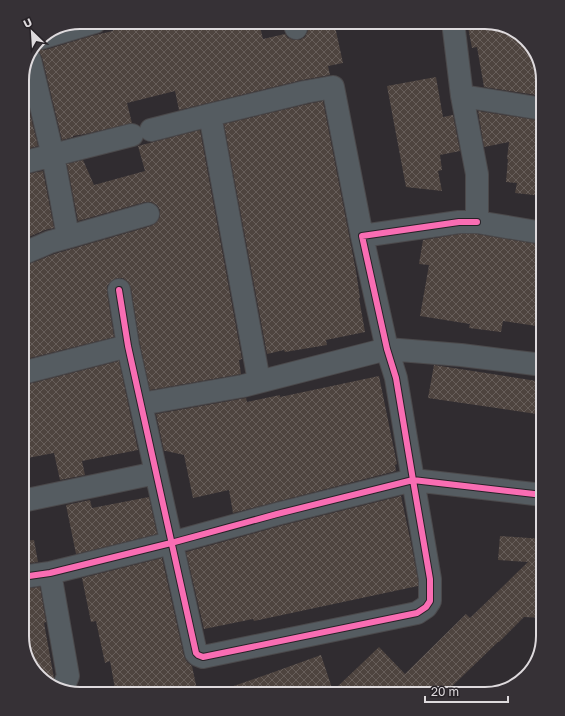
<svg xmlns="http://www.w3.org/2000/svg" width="565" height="716" font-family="'Golos Text',sans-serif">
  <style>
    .building { fill: url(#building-cross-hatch) }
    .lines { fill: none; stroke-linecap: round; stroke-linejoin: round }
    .minor-casing { stroke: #4b494b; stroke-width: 24 }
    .minor { stroke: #555c61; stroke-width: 22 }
    .cycleway-casing { stroke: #272227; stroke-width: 8 }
    .cycleway { stroke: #f96db3; stroke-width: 6 }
    .rim { fill: none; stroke: #dedadd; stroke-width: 2 }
  </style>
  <defs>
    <pattern id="building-cross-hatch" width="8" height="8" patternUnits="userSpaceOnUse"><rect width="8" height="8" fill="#4e443f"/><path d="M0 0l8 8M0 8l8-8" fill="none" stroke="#675e5a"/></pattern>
  </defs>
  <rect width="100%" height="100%" fill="#302c30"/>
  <path class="building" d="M132 22H138L139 29 168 22H259L263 39 285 34 288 38 294 40H300L305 37 308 31V28L334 22 343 63 328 66 330 75 302 80 179 110 175 91 127 103 132 123 85 134 73 136V137L62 140 42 57 39 52 35 49 38 50H45L91 36 113 31 112 27Z
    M467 22H489L514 30 533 48 543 80V96L484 87 477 47 472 48Z
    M436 77 443 117 453 115 460 151 440 155 442 170 438 171 442 191 406 187 387 86Z
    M22 81 38 146 22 150Z
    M323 101 356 271 360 298H359L365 332 326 340 327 345 285 352 284 350 267 354 224 124 308 104Z
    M478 111 543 121V196L515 193 517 183 506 182 508 159H507L509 142 484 147Z
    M200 130 242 359 239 360 241 374 150 390 140 344 131 288 128 282 123 278H117L111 281 107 286V292L114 337 22 360V266L27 265 54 254 151 226 157 222 160 217V210L157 205 151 202H145L78 221 67 164 83 160 94 185 145 171 138 146Z
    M43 171 54 228 45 230 22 240V175Z
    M460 234H476L543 245V327L503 321 501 332 469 328 470 324 420 316 429 265 419 264 423 240Z
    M119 361 138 450 82 461 85 475 60 480 54 453 22 459V385H25Z
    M434 365 543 382V415L428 398Z
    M379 376 397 464 395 465 396 471 233 513 229 490 193 498 184 455 166 451H164L156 414 246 398 247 402 280 395V397Z
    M401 496 411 543 418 580V586L254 621 253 619 204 629 186 552 280 526Z
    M149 497 157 534 76 554 66 505 90 500 92 508Z
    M500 536 543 539V618L524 617 499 642H498L444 694H222V690L274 672 321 655 333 691 379 647 405 674 466 614 470 618 528 562 498 560Z
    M34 540 38 562 22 564V541Z
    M162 558 184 656 187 662 192 666 198 694H116L110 661 105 663 96 621 91 622 82 578Z
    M40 587 46 622 44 623 54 678 50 686 32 668 22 636V589Z"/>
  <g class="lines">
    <defs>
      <path id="minor" d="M294 22 296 28
        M453 22 462 96 477 174V222L543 233
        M41 38 95 22
        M462 96 543 109
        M151 130 210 115
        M22 163 132 135
        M68 237 148 214
        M22 254 50 242 68 237 61 198 53 156 30 60
        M119 290 128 346 196 653 198 655 203 657 417 613 426 607 430 601V579L413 480 543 495
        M22 373 128 346
        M259 381 210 115 305 92 333 87 362 236
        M141 404 243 386 387 349 461 355 543 365
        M22 501 156 473
        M50 573 68 676 62 690
        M22 577 50 573 171 543 277 514 413 480 396 378 387 349 362 236 459 222H477"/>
    </defs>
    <use href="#minor" class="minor-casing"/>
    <use href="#minor" class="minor"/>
    <defs>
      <path id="cycleway" d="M119 290 128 346 196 653 198 655 203 657 417 613 426 607 430 601V579L413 480 543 495
        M22 577 50 573 171 543 277 514 413 480 396 378 387 349 362 236 459 222H477"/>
    </defs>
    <use href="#cycleway" class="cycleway-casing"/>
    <use href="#cycleway" class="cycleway"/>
  </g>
  <path d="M0 0H565V716H0ZM80 29H485A51 51 0 0 1 536 80V636A51 51 0 0 1 485 687H80A51 51 0 0 1 29 636V80A51 51 0 0 1 80 29Z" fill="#363136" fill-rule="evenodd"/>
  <path class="rim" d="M80 29H485A51 51 0 0 1 536 80V636A51 51 0 0 1 485 687H80A51 51 0 0 1 29 636V80A51 51 0 0 1 80 29Z"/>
  <g transform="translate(32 32) rotate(335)" stroke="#272227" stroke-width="3" paint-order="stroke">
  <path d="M0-3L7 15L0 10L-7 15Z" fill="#dedadd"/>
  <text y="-6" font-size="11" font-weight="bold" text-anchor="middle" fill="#dedadd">U</text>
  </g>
  <path d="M425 696v6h83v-6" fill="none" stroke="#dedadd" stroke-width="2"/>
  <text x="431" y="696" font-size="12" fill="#dedadd" stroke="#272227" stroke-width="3" paint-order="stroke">20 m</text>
</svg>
